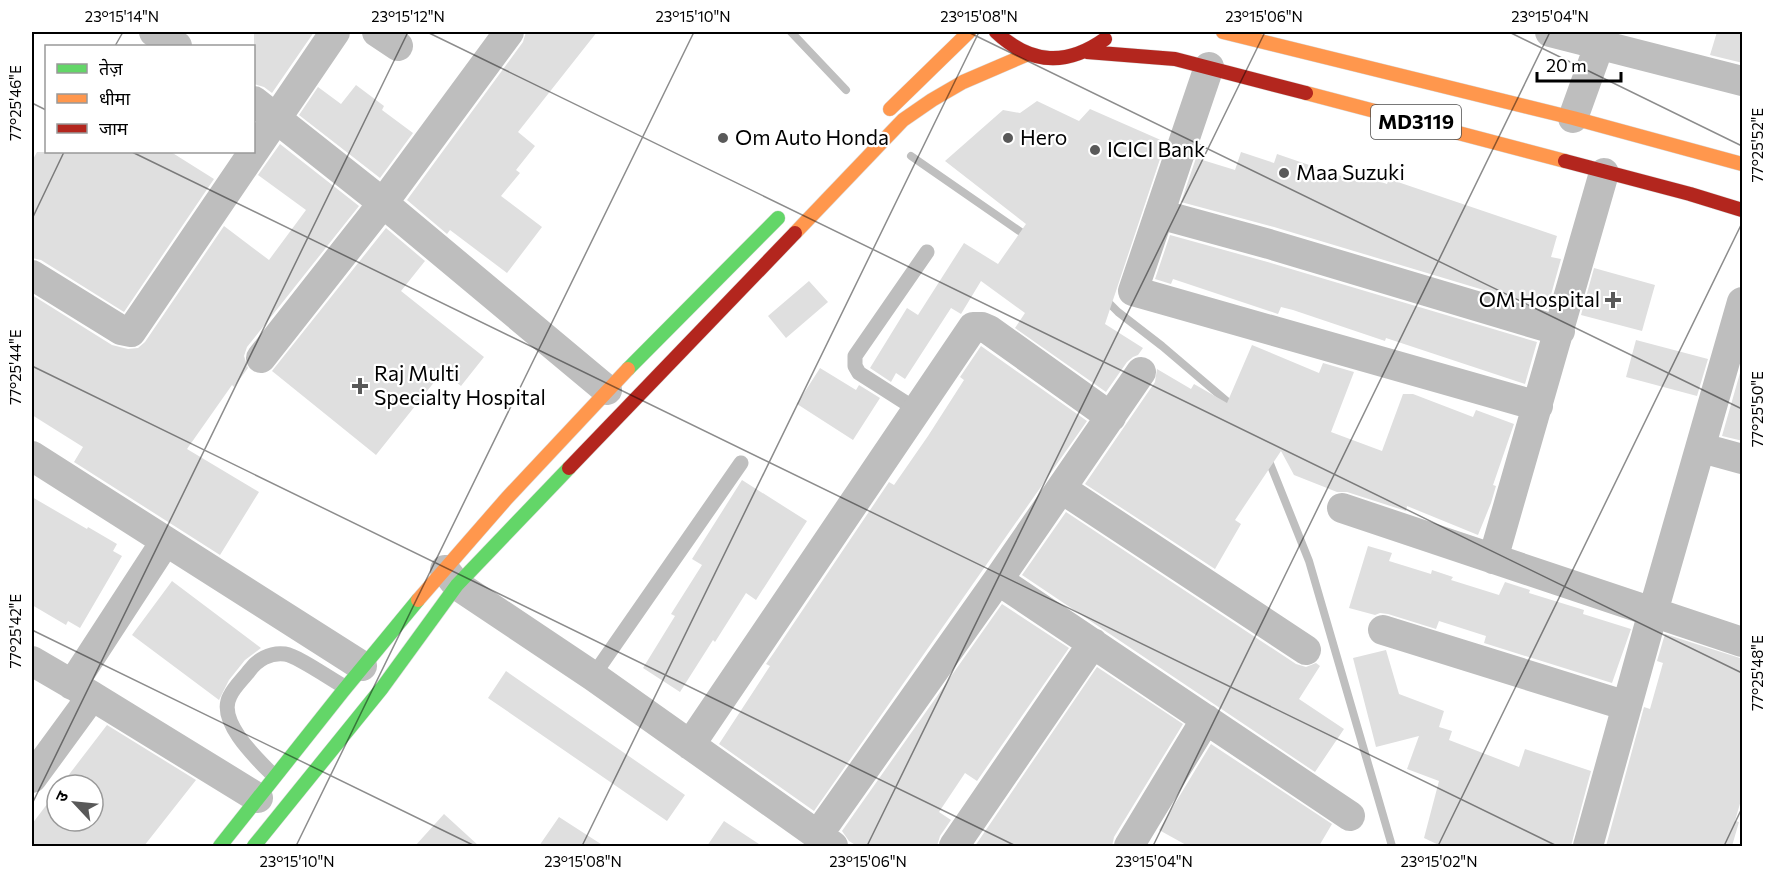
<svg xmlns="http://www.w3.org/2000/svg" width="1774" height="878" font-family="Commissioner,'Noto Sans Devanagari',sans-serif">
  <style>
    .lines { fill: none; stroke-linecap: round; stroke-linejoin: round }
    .stream { stroke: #bfbfbf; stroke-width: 8 }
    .building { fill: #dfdfdf }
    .fast-casing { stroke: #dbdbdb; stroke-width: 15 }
    .slow-casing { stroke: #dbdbdb; stroke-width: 15 }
    .jam-casing { stroke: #dbdbdb; stroke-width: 15 }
    .lane { stroke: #bebebe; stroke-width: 15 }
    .street { stroke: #bebebe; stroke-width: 30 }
    .fast { stroke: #63d668; stroke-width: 14 }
    .slow { stroke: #ff974d; stroke-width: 14 }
    .jam { stroke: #b3261e; stroke-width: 14 }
    .ticks { fill: none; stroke: #000; stroke-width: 1.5; stroke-opacity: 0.45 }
    .poi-dot { fill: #595959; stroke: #fff; stroke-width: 2 }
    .labels { text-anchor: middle; stroke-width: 4.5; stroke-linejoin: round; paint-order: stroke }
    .shield { fill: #fff; stroke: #4c4c4c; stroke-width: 1.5 }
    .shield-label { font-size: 20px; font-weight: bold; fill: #000 }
    .poi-label { font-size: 21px; fill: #000; stroke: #fff; text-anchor: start }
    .neatline { fill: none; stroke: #000; stroke-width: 2 }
    .ticks-label { font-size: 15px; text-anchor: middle; fill: #000 }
  </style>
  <rect width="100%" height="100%" fill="#fff"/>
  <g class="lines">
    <path class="stream" d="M791 32 846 90
      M911 156 1028 237
      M1104 298 1118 312 1162 346 1236 409
      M1267 456 1309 561 1392 846"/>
  </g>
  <path class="building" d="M254 32H314L272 93 264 87 254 84Z
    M526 32H597L518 132 535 146 516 170 520 173 501 196 542 227 507 273 450 230 447 234 407 200 523 42Z
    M1717 32H1743V63L1710 55Z
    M356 85 384 106 382 110 413 133 380 178 299 115 318 87 341 104Z
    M1037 101 1079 121 1090 109 1163 141 1161 146 1164 147 1105 324 1143 348 1138 355 1133 357 1127 362 1106 392 1015 328 1025 313 981 281 961 314 951 308 905 379 896 373 891 382 870 368 907 308 918 315 964 243 998 264 1026 224 945 161 1003 110 1020 113Z
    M280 144 359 206 247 347 244 356 248 368 234 387 232 385 187 449 259 492 220 555 74 462 83 447 32 415V295L112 345 128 349 138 348 145 342 224 226 269 260 306 210 258 175Z
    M37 152H171L214 179 124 312 41 260 32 258V161Z
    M1241 152 1274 163 1277 154 1344 177 1346 170 1387 184 1389 179 1557 236 1551 257 1561 259 1547 309 1274 227 1181 202 1196 158 1235 170Z
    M386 228 425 261 401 291 484 357 461 386 443 371 376 455 272 371Z
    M1170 235 1264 261 1537 342 1525 384 1386 338 1385 341 1293 310 1281 307 1278 314 1173 279 1171 284 1155 279Z
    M1594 268 1655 285 1642 331 1581 315Z
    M809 281 828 302 786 338 768 316Z
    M1636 340 1708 359 1697 396 1626 377Z
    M1252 345 1319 373 1323 363 1354 372 1331 432 1382 451 1403 394H1413L1473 417 1476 410 1514 424 1493 485 1496 486 1491 503 1478 535 1407 506 1406 511 1347 492H1337L1294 475 1281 451 1235 520 1241 524 1215 569 1085 484 1155 382 1157 369 1191 389 1194 384 1227 403Z
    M981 346 1087 421 814 811 719 744 770 666 766 664 773 654 889 482 894 485 928 436 964 380 960 377Z
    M1742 366H1743V441L1722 436Z
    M820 368 856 390 859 385 880 398 853 440 797 404Z
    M742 480 807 521 756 600 746 593 715 642 713 640 680 692 643 668 675 616 671 614 702 565 692 559Z
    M32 497 87 529 88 527 117 544 113 551 122 556 80 628 68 621 66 625 32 605Z
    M1066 512 1296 664 1306 667 1316 663 1320 666 1299 699 1344 729 1315 772 1022 575Z
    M1368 546 1392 553 1389 561 1431 574 1432 570 1453 577 1451 580 1499 595 1505 582 1530 590 1529 593 1584 610 1583 614 1631 629 1612 683 1484 643 1486 636 1439 621 1436 629 1388 614 1380 613 1375 615 1349 608Z
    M172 581 261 648 245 660 229 680 219 700 132 635Z
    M1002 604 1069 648 977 781 965 773 939 812 951 820 940 836 937 846H857L849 841 842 831Z
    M1665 634 1743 659V793L1735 821 1739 822 1732 846H1606L1644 707 1650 709 1663 663 1657 661Z
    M1386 650 1399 694 1444 711 1439 727 1452 731 1449 740 1519 767 1525 749 1591 771 1571 846H1441L1424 838 1439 781 1407 769 1419 736 1376 747 1353 658Z
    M1097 667 1183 724 1114 837 1112 846H975Z
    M506 671 685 795 667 821 488 698Z
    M107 725 196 780 144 846H32V824L57 791V821H93V785H61Z
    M1211 744 1332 824 1319 846H1188L1159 830Z
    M444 814 479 846H415Z
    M559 817 604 846H539Z
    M724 821 762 846H707Z"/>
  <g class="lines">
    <defs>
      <path id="fast" d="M628 369 778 218
        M220 846 343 691 418 600
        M254 846 382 688 457 585 569 468"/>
      <path id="slow" d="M1223 32 1573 118 1742 164
        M1306 93 1565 161
        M890 109 969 32
        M795 233 903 120 932 100 963 82 1028 54
        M418 600 507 498 628 369"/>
      <path id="jam" d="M996 32C1031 65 1067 66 1105 39
        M1087 52 1175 59 1306 93
        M1565 161 1690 194 1742 210
        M569 468 795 233"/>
    </defs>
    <use href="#fast" class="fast-casing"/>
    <use href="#slow" class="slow-casing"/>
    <use href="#jam" class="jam-casing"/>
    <path class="lane" d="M917 410 859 373 855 366V356L927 252
      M593 676 741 463
      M274 776C258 760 216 721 230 696 234 687 243 679 249 671 257 660 270 652 285 654 298 656 332 680 345 687"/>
    <path class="street" d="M154 32 177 46
      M377 32 398 46
      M1550 32 1742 81
      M1209 67 1133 291 1538 406
      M254 101 383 203 607 390
      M1573 118 1604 32
      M1159 214 1269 244 1560 331
      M32 275 121 330 131 332 335 32
      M261 358 383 203 509 32
      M1702 448 1742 459
      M32 456 362 666
      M1062 489 1306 650
      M1342 508 1742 642
      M1493 559 1604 173
      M445 570 457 585 593 676 833 846
      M998 580 1350 816
      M1383 630 1627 706
      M32 661 92 696 258 798
      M72 685 165 542
      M690 745 973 327H982L989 330 1111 417
      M32 778 92 696
      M817 836 998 580 1141 372
      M954 846 1093 643
      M1129 846 1206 719
      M1588 846 1653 612 1742 302"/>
    <use href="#fast" class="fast"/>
    <use href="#slow" class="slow"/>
    <use href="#jam" class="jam"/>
  </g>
  <path class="ticks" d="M427 32 1742 673M968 32 1742 409M1509 32 1742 146M115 46 123 32M32 103 46 110M132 152 1557 846M32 219 64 152M32 366 1016 846M32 630 475 846M32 804 408 32M296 846 694 32M582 846 979 32M867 846 1265 32M1153 846 1550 32M1438 846 1742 223M1724 846 1742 808"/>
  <g class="poi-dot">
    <circle cx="723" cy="138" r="6"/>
    <circle cx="1008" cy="138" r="6"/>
    <circle cx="1095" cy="150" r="6"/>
    <circle cx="1284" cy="173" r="6"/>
    <path d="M1610 291h6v6h6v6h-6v6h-6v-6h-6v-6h6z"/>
    <path d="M357 377h6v6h6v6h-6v6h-6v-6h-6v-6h6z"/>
  </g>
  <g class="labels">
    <rect class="shield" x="1371" y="105" width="90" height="34" rx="4.5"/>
    <g class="shield-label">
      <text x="1416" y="129">MD3119</text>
    </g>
    <g class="poi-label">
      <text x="735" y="145">Om Auto Honda</text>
      <text x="1020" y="145">Hero</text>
      <text x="1107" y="157">ICICI Bank</text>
      <text x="1296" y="180">Maa Suzuki</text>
      <text x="1600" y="307" text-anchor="end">OM Hospital</text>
      <text x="374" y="381">Raj Multi<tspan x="374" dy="24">Specialty Hospital</tspan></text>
    </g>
  </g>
  <rect width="1774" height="878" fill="none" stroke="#ffffff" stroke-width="66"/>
  <rect x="45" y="45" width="210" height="108" fill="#ffffff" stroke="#999999" stroke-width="1.5"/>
  <rect x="57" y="64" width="30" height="9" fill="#63d668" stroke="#999999" stroke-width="1.5"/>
  <text x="99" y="75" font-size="18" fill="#000000">तेज़</text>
  <rect x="57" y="94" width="30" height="9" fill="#ff974d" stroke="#999999" stroke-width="1.5"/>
  <text x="99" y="105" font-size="18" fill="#000000">धीमा</text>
  <rect x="57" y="124" width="30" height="9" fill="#b3261e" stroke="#999999" stroke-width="1.5"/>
  <text x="99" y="135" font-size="18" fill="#000000">जाम</text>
  <g transform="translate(75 803) rotate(296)"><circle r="28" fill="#ffffff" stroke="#999999" stroke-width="1.5"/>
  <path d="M0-4.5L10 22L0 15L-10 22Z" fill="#595959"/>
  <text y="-9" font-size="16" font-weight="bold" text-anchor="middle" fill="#000000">उ</text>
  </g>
  <path d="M1537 72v9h84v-9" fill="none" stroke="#000000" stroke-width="3"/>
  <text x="1546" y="72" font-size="18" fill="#000000" stroke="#ffffff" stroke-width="4.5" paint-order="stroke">20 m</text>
  <rect x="33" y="33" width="1708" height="812" class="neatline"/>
  <g class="ticks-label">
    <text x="122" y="22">23°15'14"N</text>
    <text x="408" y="22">23°15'12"N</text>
    <text x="693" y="22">23°15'10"N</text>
    <text x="979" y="22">23°15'08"N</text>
    <text x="1264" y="22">23°15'06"N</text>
    <text x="1550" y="22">23°15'04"N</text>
    <text transform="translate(16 103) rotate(-90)" y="5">77°25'46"E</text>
    <text transform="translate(1758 145) rotate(-90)" y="5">77°25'52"E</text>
    <text transform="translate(16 367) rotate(-90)" y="5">77°25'44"E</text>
    <text transform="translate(1758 409) rotate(-90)" y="5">77°25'50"E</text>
    <text transform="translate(16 631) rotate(-90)" y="5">77°25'42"E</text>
    <text transform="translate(1758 673) rotate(-90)" y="5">77°25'48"E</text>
    <text x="297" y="867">23°15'10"N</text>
    <text x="583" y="867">23°15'08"N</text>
    <text x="868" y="867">23°15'06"N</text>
    <text x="1154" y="867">23°15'04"N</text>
    <text x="1439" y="867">23°15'02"N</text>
  </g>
</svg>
